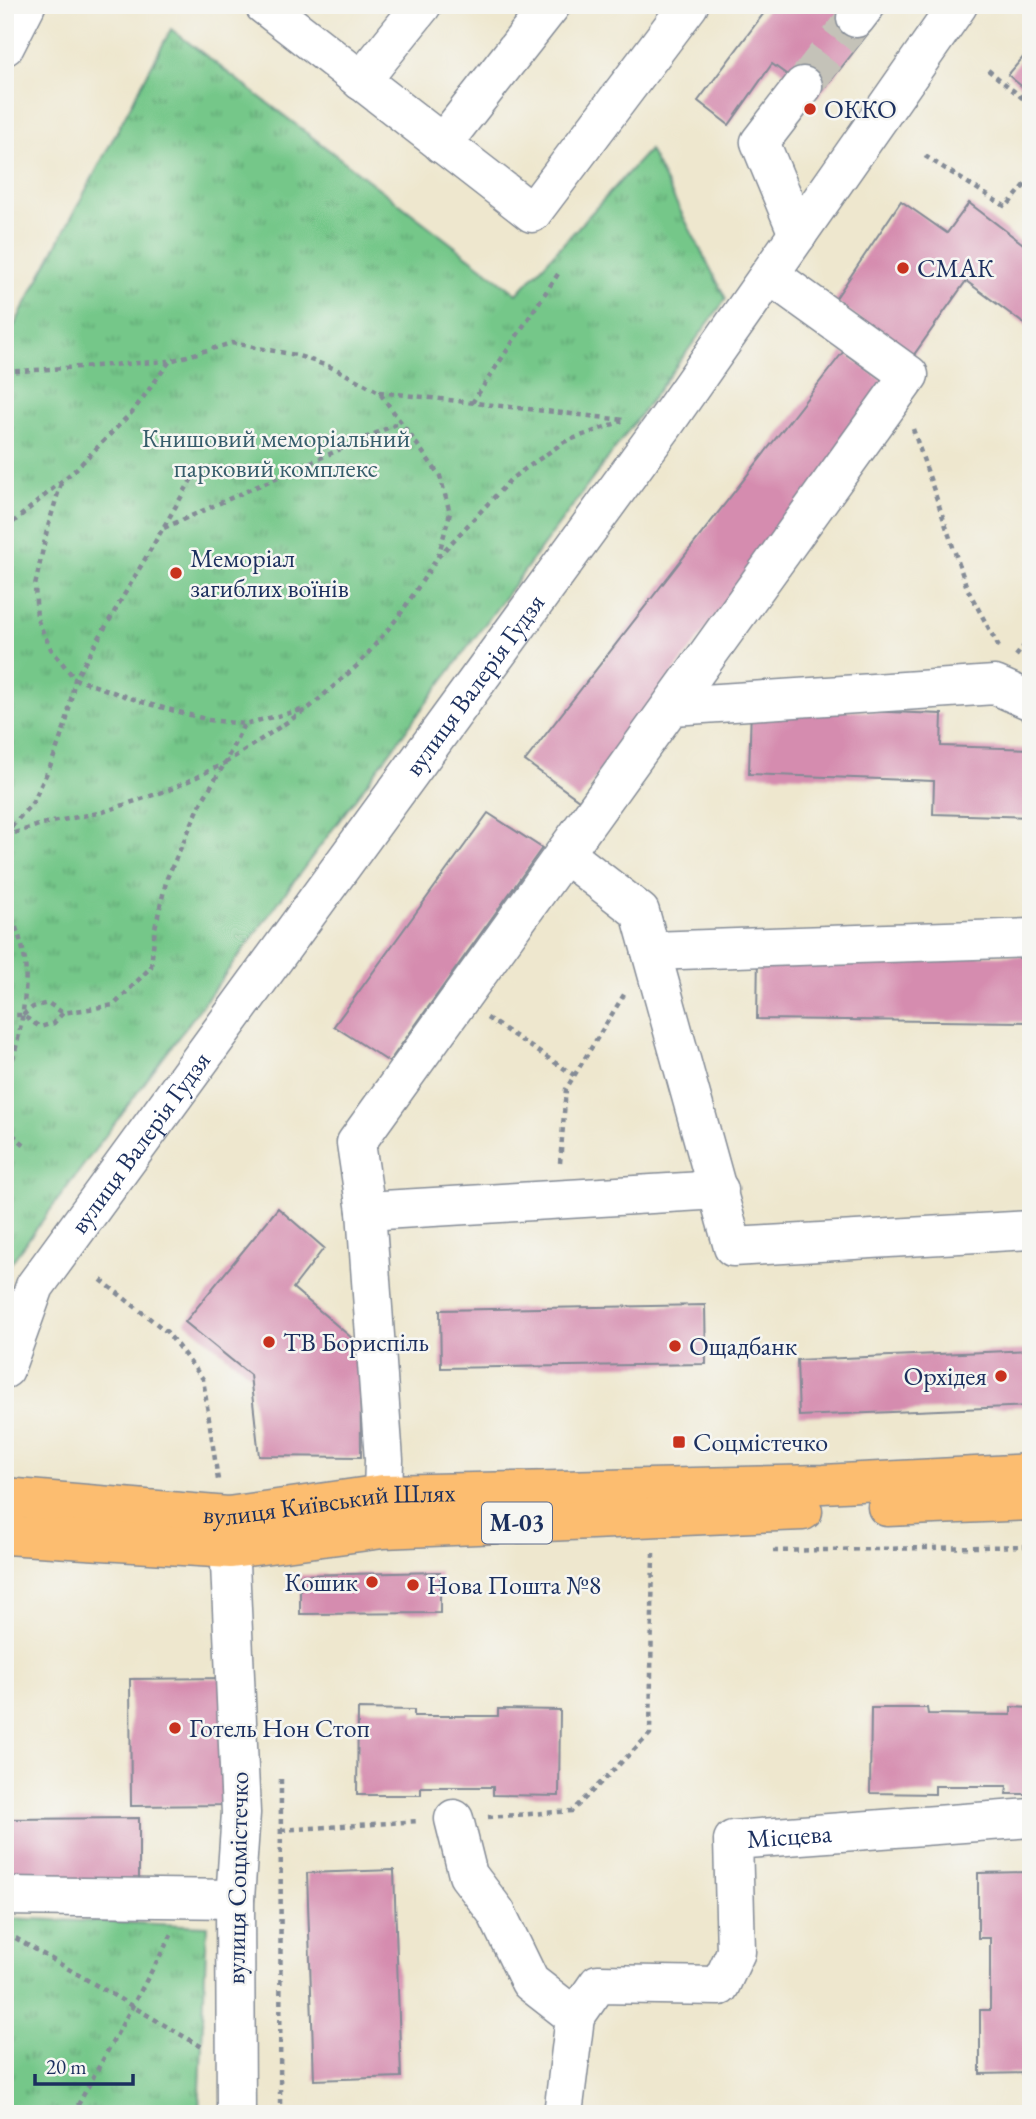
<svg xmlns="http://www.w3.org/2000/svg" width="1036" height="2119" font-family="'EB Garamond',serif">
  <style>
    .park { fill: url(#park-tufts); stroke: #487b74; stroke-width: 2 }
    .building { fill: #d58caf }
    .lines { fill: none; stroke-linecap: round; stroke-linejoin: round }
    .minor-tunnel { stroke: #c4c2b8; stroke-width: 38; stroke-dasharray: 38 19; stroke-linecap: butt }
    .minor-casing { stroke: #848b96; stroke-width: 41 }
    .highway-casing { stroke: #848b96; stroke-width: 41 }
    .path { stroke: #848b96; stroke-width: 4.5; stroke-dasharray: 5 5; stroke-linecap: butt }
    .minor { stroke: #fff; stroke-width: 38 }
    .highway { stroke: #fcbd6f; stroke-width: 38 }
    .poi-dot { fill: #c8321e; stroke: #f6f6f2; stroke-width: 2.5 }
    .labels { text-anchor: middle; stroke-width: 5; stroke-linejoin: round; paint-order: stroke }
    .shield { fill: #f6f6f2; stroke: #5d6b8a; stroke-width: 2 }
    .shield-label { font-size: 24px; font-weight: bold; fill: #1b2f5e }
    .poi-label { font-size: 26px; fill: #1b2f5e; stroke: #f6f6f2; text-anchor: start }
    .park-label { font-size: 26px; fill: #365d6b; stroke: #f6f6f2 }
    .street-label { font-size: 26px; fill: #1b2f5e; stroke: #f6f6f2 }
  </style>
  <defs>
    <pattern id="park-tufts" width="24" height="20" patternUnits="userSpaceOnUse" patternTransform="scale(1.75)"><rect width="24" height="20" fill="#75c789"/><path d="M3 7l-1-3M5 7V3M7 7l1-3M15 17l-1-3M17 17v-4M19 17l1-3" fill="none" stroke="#5fa273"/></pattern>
  </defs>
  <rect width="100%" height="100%" fill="#f6f6f2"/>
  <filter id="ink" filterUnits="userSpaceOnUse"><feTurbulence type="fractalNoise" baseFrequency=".0143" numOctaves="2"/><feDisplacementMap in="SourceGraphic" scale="14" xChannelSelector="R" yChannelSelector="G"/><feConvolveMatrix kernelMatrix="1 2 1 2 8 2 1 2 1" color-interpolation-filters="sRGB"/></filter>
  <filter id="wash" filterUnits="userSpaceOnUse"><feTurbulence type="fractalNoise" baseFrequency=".00686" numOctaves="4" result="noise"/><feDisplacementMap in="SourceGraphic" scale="28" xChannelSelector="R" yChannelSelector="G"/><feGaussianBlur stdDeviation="1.57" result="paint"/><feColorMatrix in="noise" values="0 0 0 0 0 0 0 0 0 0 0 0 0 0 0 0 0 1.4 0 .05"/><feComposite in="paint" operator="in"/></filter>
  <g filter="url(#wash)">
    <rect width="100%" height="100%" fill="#eee7ce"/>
    <path class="park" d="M171 29 517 294 649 150 726 299 5 1271V343Z
      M5 1918 207 1926 199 2114H5Z"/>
    <g id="blocks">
      <path class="building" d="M770 5H838L871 30 818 97 772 64 729 125 698 101Z
        M1031 48V94L1008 75Z
        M901 201 947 233 969 203 1031 250V329L966 281 913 356 834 301Z
        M843 352 888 384 579 800 525 761Z
        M751 707 942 714 941 746 1031 749V817L933 814 934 781 749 774Z
        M488 813 542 848 389 1062 334 1026Z
        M758 953 1031 956V1022L757 1019Z
        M278 1208 324 1248 293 1288 360 1345 361 1457 259 1456 250 1375 185 1322Z
        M705 1305 706 1364 441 1368 440 1310Z
        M1031 1350V1406L799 1416 797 1360Z
        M440 1572V1613L300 1614V1575Z
        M225 1678 226 1805 131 1806 130 1679Z
        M1011 1707 1031 1708V1794H1006L1007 1786H935V1794L870 1793 871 1708H927L928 1714 1011 1715Z
        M358 1709 414 1710V1716H498V1709L560 1710 559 1796 493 1795V1787H421V1795H357Z
        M139 1818V1888H5V1819Z
        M394 1870 401 2077 314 2080 307 1873Z
        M1031 1872V2073L980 2074V2010H990V1938H978V1873Z"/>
    </g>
  </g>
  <g filter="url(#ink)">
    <use href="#blocks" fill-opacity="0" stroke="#848b96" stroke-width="2"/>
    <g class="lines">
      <path class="minor-tunnel" d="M803 86 856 18"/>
      <defs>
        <g id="minor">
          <path d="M264 5 532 213 689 5"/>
          <path d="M856 18 866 5"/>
          <path d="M5 46 26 5"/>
          <path d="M361 81 422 5"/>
          <path d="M442 144 551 5"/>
          <path d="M798 234 760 142 803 86"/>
          <path d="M673 706 995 685 1031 701"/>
          <path d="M565 854 640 912 733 1247 1031 1230"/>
          <path d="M651 951 1031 938"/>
          <path d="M366 1211 719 1190"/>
          <path id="s1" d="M5 1369 35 1286 664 425 958 5"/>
          <path d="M383 1494 384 1460 366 1211 356 1143 909 375 770 275"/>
          <path d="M228 1518 241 1813 235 1899 236 2114"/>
          <path d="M454 1819 468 1875 496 1912 530 1982 575 2017"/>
          <path d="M5 1896 235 1899"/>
          <path id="s2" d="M563 2114 575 2017 598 1984 720 1986 736 1952 733 1840 1031 1818"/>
        </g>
        <g id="highway">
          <path id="s3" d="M5 1497 228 1516 383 1494 823 1484 1031 1473"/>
          <path d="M887 1507 1031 1501"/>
          <path d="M5 1535 231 1549 383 1529 803 1511"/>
        </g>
      </defs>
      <use href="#minor" class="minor-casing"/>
      <use href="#highway" class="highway-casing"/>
      <path class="path" d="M988 70 1031 105
        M925 156 1006 207 1031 178
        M5 372 169 361
        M379 392 624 420
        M472 403 560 271
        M913 429 967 588 1001 651
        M61 483 47 530 35 586 37 619 51 649 75 679 145 703 209 720 244 724 306 709
        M164 528 401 422
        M5 529 76 469 133 411 170 361 232 343 296 355 336 369 379 392 440 476 450 513 438 557 399 616 359 664 310 707 225 763 202 801 167 878 155 928 151 967 114 1005 63 1013 54 1023 40 1027 22 1015H5
        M438 557 512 478 564 442 622 421
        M1016 656 1031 637
        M5 834 33 802 52 762 66 723 75 679 194 475
        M5 836 42 824 103 812 174 788 225 763 244 724
        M5 899C11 917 21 937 24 955 30 984 19 1052 5 1078
        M23 1015 33 1007 48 1003 63 1013
        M487 1018 574 1075
        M5 1128 25 1145
        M560 1163 566 1089 625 993
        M101 1280 167 1332 203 1379 218 1480
        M773 1551 1031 1546
        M488 1817 572 1811 650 1734 653 1553
        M281 1830 420 1821
        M7 1933 202 2047
        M73 2114 173 1932
        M280 2114 281 1777"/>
      <use href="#minor" class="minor"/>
      <use href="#highway" class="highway"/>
    </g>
  </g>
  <g class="poi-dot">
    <circle cx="810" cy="109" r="7"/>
    <circle cx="903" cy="268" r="7"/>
    <circle cx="176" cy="573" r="7"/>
    <circle cx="269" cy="1342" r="7"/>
    <circle cx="675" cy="1346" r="7"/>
    <circle cx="1001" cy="1376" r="7"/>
    <rect x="672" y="1435" width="14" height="14" rx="3.5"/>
    <circle cx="372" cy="1582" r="7"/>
    <circle cx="413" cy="1585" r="7"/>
    <circle cx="175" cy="1728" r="7"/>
  </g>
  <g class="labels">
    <rect class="shield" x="482" y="1502.5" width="70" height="41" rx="5"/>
    <g class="shield-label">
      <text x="517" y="1531">М-03</text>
    </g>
    <g class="poi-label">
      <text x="824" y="118">ОККО</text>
      <text x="917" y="277">СМАК</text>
      <text x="190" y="567">Меморіал<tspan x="190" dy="30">загиблих воїнів</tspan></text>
      <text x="283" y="1351">ТВ Бориспіль</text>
      <text x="689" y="1355">Ощадбанк</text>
      <text x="987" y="1385" text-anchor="end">Орхідея</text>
      <text x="693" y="1451">Соцмістечко</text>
      <text x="358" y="1591" text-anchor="end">Кошик</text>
      <text x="427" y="1594">Нова Пошта №8</text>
      <text x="189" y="1737">Готель Нон Стоп</text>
    </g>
    <g class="park-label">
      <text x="276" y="447">Книшовий меморіальний<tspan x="276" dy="30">парковий комплекс</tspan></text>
    </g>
    <g class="street-label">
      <text dy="9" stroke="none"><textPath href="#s1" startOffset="833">вулиця Валерія Гудзя</textPath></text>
      <text dy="9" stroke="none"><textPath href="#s1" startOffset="266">вулиця Валерія Гудзя</textPath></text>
      <text dy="9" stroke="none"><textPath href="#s3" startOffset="326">вулиця Київський Шлях</textPath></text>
      <text dy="9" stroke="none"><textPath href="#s2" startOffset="466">Місцева</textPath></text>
      <text transform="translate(237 1878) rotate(-89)" y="9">вулиця Соцмістечко</text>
    </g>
  </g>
  <rect width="1036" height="2119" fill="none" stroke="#f6f6f2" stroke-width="28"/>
  <path d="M35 2074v10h98v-10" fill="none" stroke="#1b2f5e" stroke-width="3.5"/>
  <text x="46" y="2074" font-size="21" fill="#1b2f5e" stroke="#f6f6f2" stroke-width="5" paint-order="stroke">20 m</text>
</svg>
